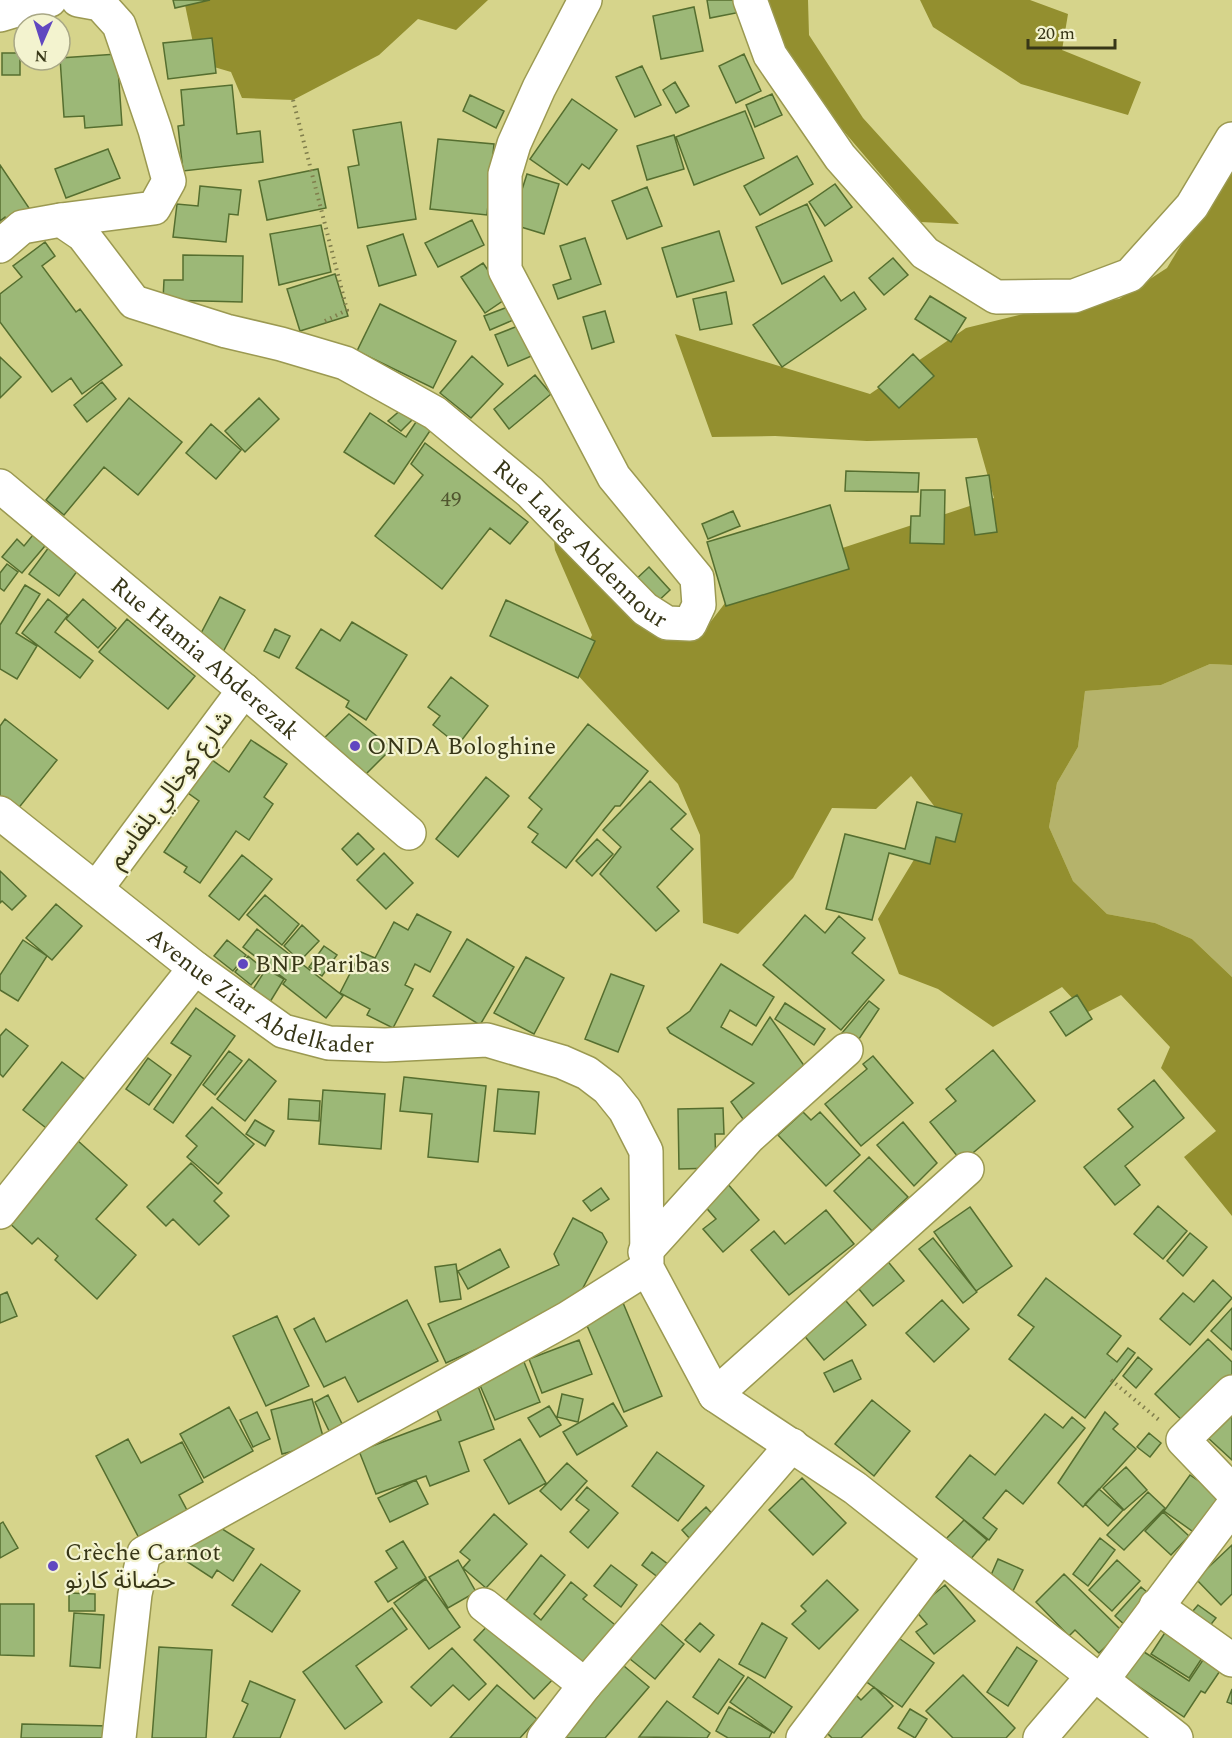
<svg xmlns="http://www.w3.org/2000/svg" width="1232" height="1738" font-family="Spectral,'Noto Sans Arabic',serif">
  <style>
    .green { fill: #b5b36b }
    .forest { fill: #938f2f }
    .building { fill: #9cb877; stroke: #556e2f; stroke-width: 1.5 }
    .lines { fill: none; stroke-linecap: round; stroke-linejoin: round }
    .minor-casing { stroke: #9b9951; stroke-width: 36 }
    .major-casing { stroke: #9b9951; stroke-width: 36 }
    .path { stroke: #807e4c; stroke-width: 4; stroke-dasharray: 1.5 4.5; stroke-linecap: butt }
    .minor { stroke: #fff; stroke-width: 33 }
    .major { stroke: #fff; stroke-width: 33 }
    .poi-dot { fill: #6047c0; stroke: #f3f3cf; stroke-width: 2 }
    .labels { text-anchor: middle; stroke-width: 4.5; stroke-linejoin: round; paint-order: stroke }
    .number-label { font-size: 21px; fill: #50562f }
    .street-label { font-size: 24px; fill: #373617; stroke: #f3f3cf }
    .poi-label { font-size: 24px; fill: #373617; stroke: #f3f3cf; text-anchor: start }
  </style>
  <rect width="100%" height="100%" fill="#d6d48b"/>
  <path class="green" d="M1210 664 1232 665V977L1192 939 1155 923 1107 914 1073 881 1049 827 1057 783 1078 747 1085 691 1161 685Z"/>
  <path class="forest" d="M184 0H488L456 30 418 19 379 55 293 100 242 98 231 72 197 62Z
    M743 0H808L809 35 863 118 959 224 921 222 790 68Z
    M920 0H1030L1068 14 1062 50 1141 82 1128 115 1021 84 933 27Z
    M1232 161V665L1210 664 1161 685 1085 691 1078 747 1057 783 1049 827 1073 881 1107 914 1155 923 1192 939 1232 977V1216L1184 1157 1216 1131 1161 1068 1170 1047 1121 995 1086 1013 1062 987 993 1027 938 989 899 974 878 919 915 858 938 811 911 776 876 809 832 808 793 878 738 934 703 923 700 835 678 784 574 671 592 635 555 550 552 524 615 603 639 621 702 633 742 581 994 498 977 438 867 441 775 436 712 437 675 334 870 394 966 328 1047 308 1119 299 1167 268Z"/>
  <path class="building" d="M173 0H210L175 8Z
    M707 0H739L741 12 710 18Z
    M694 7 703 51 661 59 653 16Z
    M212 38 216 73 168 79 163 43Z
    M2 53H20V75H2Z
    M117 54 122 125 85 128 84 116 64 117 60 58Z
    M744 54 761 91 736 103 719 66Z
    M642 66 661 105 635 117 616 77Z
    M675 82 689 106 676 113 663 90Z
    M232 85 237 134 260 131 263 162 183 171 178 126 184 125 181 90Z
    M772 94 782 115 755 127 746 105Z
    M470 95 504 111 496 128 463 111Z
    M572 99 617 130 589 169 582 164 567 185 530 159Z
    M745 111 764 158 694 185 676 137Z
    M401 122 416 219 358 228 348 167 359 165 353 130Z
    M674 135 684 169 647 180 637 146Z
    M438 139 494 144 487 215 430 209Z
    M108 149 120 178 66 198 55 169Z
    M797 156 813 184 760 215 744 186Z
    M0 165 31 211 10 225 5 217 0 221Z
    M318 169 326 208 267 220 259 181Z
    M527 174 559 184 544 234 511 224Z
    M835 184 852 207 825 226 809 202Z
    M200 186 241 190 238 215 229 214 226 242 173 237 177 204 198 206Z
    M647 187 662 226 627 239 612 201Z
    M807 204 832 261 782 284 756 227Z
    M472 220 484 245 438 267 425 243Z
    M321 225 331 272 279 285 270 234Z
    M719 231 734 281 677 297 662 248Z
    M403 234 416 275 379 286 367 246Z
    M585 238 601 284 558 299 553 285 571 279 560 246Z
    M45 242 55 256 42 266 76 312 80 309 122 365 82 394 71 378 52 392 0 322V294L22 277 13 266Z
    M183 255 243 256 242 302 163 300 164 280H183Z
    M893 258 908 275 884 295 869 278Z
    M483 263 507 298 485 313 461 277Z
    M335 274 348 316 300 331 287 289Z
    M824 276 841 301 854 292 866 309 782 367 753 325Z
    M726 292 732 324 700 330 693 299Z
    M930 296 966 318 951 342 915 319Z
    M380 304 456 341 433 388 357 351Z
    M513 305 518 318 490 330 484 316Z
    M605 311 614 342 592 349 583 317Z
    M523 324 536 354 508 366 495 335Z
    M913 354 934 376 899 408 878 387Z
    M472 356 503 384 471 418 440 393Z
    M0 357 21 377 0 398Z
    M535 375 551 394 509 429 494 409Z
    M102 382 116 399 87 422 74 405Z
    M129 398 182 442 138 495 104 467 64 515 46 500Z
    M259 398 279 419 245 452 225 431Z
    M410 402 420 412 401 431 388 421Z
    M370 413 406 437 422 413 436 422 394 484 344 452Z
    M211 424 241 450 216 479 186 453Z
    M425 443 528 522 510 544 490 528 442 589 375 536 423 475 411 464Z
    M846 471 919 473 918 492 845 491Z
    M989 475 997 532 975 535 966 478Z
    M921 490H945L944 544 910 543 911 516H920Z
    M830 505 849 569 726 606 707 542Z
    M733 511 740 526 708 539 702 524Z
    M37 530 50 540 22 573 2 557 17 539 24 546Z
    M49 547 78 570 59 596 29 574Z
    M7 564 18 572 4 591 0 588V573Z
    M649 567 670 590 654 605 633 582Z
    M25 585 40 594 16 633 37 646 17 679 0 669V625Z
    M220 597 245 610 223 652 198 639Z
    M48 599 68 615 55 632 93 661 80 678 22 633Z
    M83 599 116 628 98 648 66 619Z
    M506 600 595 641 578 678 490 636Z
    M127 619 195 676 168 709 99 652Z
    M352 622 407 655 366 720 346 707 349 701 296 668 321 629 340 641Z
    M275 629 290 636 279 658 264 651Z
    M451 677 488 706 458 745 433 725 440 716 428 707Z
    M349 714 392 748 362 778 318 744Z
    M5 719 57 760 17 810 0 796V726Z
    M588 724 648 771 620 806H615L566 868 532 842 538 834 528 827 542 809 529 798Z
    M251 740 287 764 264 797 273 804 249 840 236 831 200 883 184 872 187 867 164 852 199 801 188 793 212 760 229 772Z
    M486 777 509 796 458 857 436 839Z
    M650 781 686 814 671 829 693 849 657 887 679 911 656 931 600 874 621 847 603 830Z
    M917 802 962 814 955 842 936 837 930 864 889 853 872 920 826 909 845 834 905 849Z
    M358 833 374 849 357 865 342 849Z
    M597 839 613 854 592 876 576 861Z
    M384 853 413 883 386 909 357 880Z
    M242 855 272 879 239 920 209 896Z
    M0 871 26 896 12 910 2 901 0 903Z
    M265 895 299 924 282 945 247 915Z
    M56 904 82 926 52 960 26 938Z
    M417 914 451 932 430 972 415 964 405 985 413 989 393 1028 367 1015 370 1009 340 993 361 952 375 958 394 922 408 930Z
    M805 915 825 933 839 916 865 938 852 953 884 980 841 1030 763 965Z
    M302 925 319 941 300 961 284 946Z
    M257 929 343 996 326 1018 283 984 286 980 243 947Z
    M467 939 514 967 480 1025 433 996Z
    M23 940 47 956 18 1001 0 990V975Z
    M227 940 246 955 233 971 214 956Z
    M324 946 337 955 322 976 309 967Z
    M248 956 264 969 251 985 235 972Z
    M526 957 564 978 534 1034 494 1013Z
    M721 964 774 997 756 1026 730 1010 721 1027 752 1045 770 1017 810 1074 745 1122 731 1102 754 1083 670 1033 667 1028 690 1011Z
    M266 969 284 979 270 1002 252 991Z
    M611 974 644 986 618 1052 585 1039Z
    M1077 995 1092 1019 1066 1036 1050 1012Z
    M869 1001 879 1009 857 1042 842 1033Z
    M785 1003 825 1029 814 1045 775 1019Z
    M196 1008 235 1036 173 1123 154 1109 191 1056 171 1043Z
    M6 1029 28 1046 3 1077 0 1074V1036Z
    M993 1050 1035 1101 962 1162 930 1122 956 1101 946 1089Z
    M229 1051 242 1061 215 1095 203 1085Z
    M873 1056 913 1103 861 1146 825 1104 867 1069 863 1064Z
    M148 1058 171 1075 149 1105 126 1089Z
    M249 1059 276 1081 245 1121 217 1099Z
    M62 1062 88 1082 50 1131 23 1110Z
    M404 1077 486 1086 478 1162 428 1157 432 1114 400 1111Z
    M1154 1080 1184 1118 1125 1166 1140 1185 1115 1205 1084 1167 1133 1127 1118 1109Z
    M498 1089 539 1092 535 1134 494 1131Z
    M323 1090 385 1094 381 1149 319 1144Z
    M289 1099 320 1101 319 1121 288 1119Z
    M212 1107 254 1144 218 1184 187 1157 197 1146 186 1136Z
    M723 1108 724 1134H715L716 1168 679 1169 678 1109Z
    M803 1112 811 1120 820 1112 860 1155 826 1186 778 1135Z
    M255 1120 274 1131 265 1146 246 1134Z
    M903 1122 937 1163 914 1186 877 1145Z
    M77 1140 127 1185 96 1219 136 1255 97 1299 55 1260 58 1256 38 1238 32 1244 5 1219Z
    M869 1157 908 1197 872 1231 834 1191Z
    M191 1163 222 1193 214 1201 229 1216 199 1245 173 1219 166 1226 147 1207Z
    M726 1182 759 1220 723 1252 703 1229 716 1219 702 1203Z
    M601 1188 609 1199 591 1211 583 1201Z
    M1158 1206 1187 1231 1163 1259 1134 1234Z
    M970 1207 1012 1266 976 1291 934 1232Z
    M826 1210 854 1244 789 1295 751 1250 774 1231 785 1244Z
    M573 1218 602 1233 607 1242 574 1305 446 1363 428 1324 559 1265 554 1254Z
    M1190 1233 1207 1247 1183 1276 1167 1261Z
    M933 1238 977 1292 963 1303 919 1249Z
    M500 1249 509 1267 468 1289 458 1271Z
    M880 1252 904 1281 873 1306 849 1277Z
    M456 1264 461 1299 440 1302 435 1267Z
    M1046 1278 1121 1336 1107 1354 1117 1362 1128 1348 1135 1353 1085 1418 1009 1359 1034 1327 1018 1315Z
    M1213 1280 1232 1298 1190 1345 1160 1319 1183 1293 1194 1302Z
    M836 1289 866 1325 824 1360 794 1323Z
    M7 1292 17 1316 0 1323V1295Z
    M621 1298 662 1396 624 1412 582 1314Z
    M407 1300 438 1361 358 1402 345 1377 324 1387 294 1329 314 1318 326 1342Z
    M942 1300 969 1329 934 1362 906 1333Z
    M1232 1308V1350L1211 1331Z
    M277 1316 309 1386 266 1406 233 1336Z
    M1208 1339 1232 1362V1381L1188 1426 1155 1394Z
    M579 1340 592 1374 542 1393 529 1359Z
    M522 1357 540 1402 495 1420 476 1376Z
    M1138 1357 1152 1369 1136 1388 1123 1376Z
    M852 1360 861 1379 834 1392 824 1373Z
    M475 1378 494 1429 459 1442 469 1471 430 1486 426 1476 376 1494 359 1451 441 1420 431 1395Z
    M562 1394 583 1399 578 1422 557 1417Z
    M328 1395 345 1430 332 1437 315 1402Z
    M312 1399 325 1443 282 1454 271 1410Z
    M872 1400 910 1431 874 1476 835 1444Z
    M613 1403 627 1426 577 1455 563 1432Z
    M549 1406 561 1425 540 1437 528 1418Z
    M229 1407 253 1451 204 1478 180 1434Z
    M257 1412 270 1439 253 1447 240 1420Z
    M1105 1412 1118 1424 1113 1429 1136 1449 1083 1507 1058 1483Z
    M1045 1414 1063 1428 1072 1417 1085 1428 1023 1504 1006 1490 983 1518 997 1529 989 1540 936 1497 970 1455 995 1475Z
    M1230 1414 1232 1416V1460L1207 1437Z
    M1149 1433 1161 1443 1150 1457 1137 1447Z
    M128 1439 141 1463 182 1442 203 1482 179 1495 189 1514 140 1540 96 1456Z
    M520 1439 546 1483 509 1504 484 1460Z
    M657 1452 704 1486 678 1521 632 1486Z
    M567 1463 587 1481 561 1510 540 1491Z
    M1126 1467 1147 1490 1124 1510 1103 1488Z
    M1190 1475 1225 1499 1199 1536 1164 1511Z
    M802 1478 846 1523 813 1555 769 1510Z
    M416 1480 428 1504 390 1522 378 1498Z
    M587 1487 618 1513 588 1548 570 1532 589 1510 576 1500Z
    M1099 1489 1123 1510 1108 1526 1085 1504Z
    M1148 1492 1165 1508 1124 1550 1107 1535Z
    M706 1507 716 1518 691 1540 682 1530Z
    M1163 1512 1189 1536 1171 1555 1145 1531Z
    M494 1514 527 1544 486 1588 463 1568 470 1560 460 1552Z
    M208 1520 254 1549 233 1581 217 1570 212 1578 183 1559Z
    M964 1520 987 1540 969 1561 945 1540Z
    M3 1522 18 1548 0 1558V1524Z
    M1100 1538 1115 1550 1088 1586 1073 1574Z
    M403 1541 426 1578 388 1602 375 1582 397 1568 386 1551Z
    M1232 1545V1594L1221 1605 1196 1579Z
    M652 1552 669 1565 659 1578 642 1565Z
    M541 1555 565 1575 534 1614 541 1620 571 1582 587 1595 583 1599 619 1628 581 1676 498 1611Z
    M998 1559 1023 1570 1012 1593 988 1582Z
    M458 1560 476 1592 448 1608 429 1577Z
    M1117 1560 1140 1581 1112 1611 1089 1590Z
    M261 1564 300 1591 272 1632 232 1605Z
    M611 1565 637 1585 621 1607 594 1586Z
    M1064 1574 1122 1631 1099 1653 1075 1630 1069 1636 1036 1602Z
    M426 1579 460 1627 429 1649 394 1603Z
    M827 1580 858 1610 819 1649 792 1624 806 1611 801 1606Z
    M945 1585 975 1621 934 1654 916 1632 927 1624 915 1610Z
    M1141 1587 1154 1598 1127 1627 1115 1616Z
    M69 1593 95 1594V1611H69Z
    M0 1604H34V1656L0 1655Z
    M1198 1605 1216 1618 1205 1632 1187 1618Z
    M392 1608 407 1629 356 1666 382 1702 345 1729 303 1672Z
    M74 1613 104 1615 100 1668 70 1666Z
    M496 1617 556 1676 534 1699 474 1640Z
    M655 1619 684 1644 655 1679 625 1655Z
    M700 1623 714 1635 700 1652 685 1640Z
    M762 1623 787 1638 765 1678 739 1664Z
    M1168 1628 1206 1652 1189 1678 1151 1654Z
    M893 1634 934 1663 902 1707 861 1678Z
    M159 1647 212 1650 206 1738H152Z
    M1017 1647 1037 1661 1008 1706 987 1692Z
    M452 1648 486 1684 469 1700 453 1685 431 1706 411 1687Z
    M1141 1650 1189 1681 1207 1654 1224 1665 1205 1693 1201 1691 1184 1717 1123 1676Z
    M719 1659 744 1676 718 1714 693 1697Z
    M618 1661 649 1687 605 1738H552Z
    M963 1675 1015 1728 1006 1738H953L926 1711Z
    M748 1677 792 1707 774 1733 730 1702Z
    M250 1681 295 1700 280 1738H233L248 1704 242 1701Z
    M497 1685 537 1719 520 1738H450Z
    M874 1687 893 1706 861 1738H832L819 1725 852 1691 861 1700Z
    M1232 1689V1704L1227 1702Z
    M667 1701 710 1733 707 1738 639 1737Z
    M729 1707 772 1732 769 1738H728L716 1731Z
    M910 1709 927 1719 915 1738 898 1728Z
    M22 1724 109 1726 108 1738H21Z"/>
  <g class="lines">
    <defs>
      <g id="minor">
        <path d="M750 0 770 55 840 157 925 253 996 297 1074 296 1130 275 1192 206 1232 139"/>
        <path d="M0 15 50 0"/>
        <path d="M61 220 154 208 169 181 155 130 119 25 100 4 78 0"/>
        <path id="s1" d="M0 246 22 227 61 220 83 235 134 302 226 331 281 344 345 363 435 413 530 492 645 609 667 623 690 624 699 605 697 578 614 477 505 270V174L514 144 539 88 585 0"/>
        <path id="s2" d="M0 486 244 690 409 833"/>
        <path d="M96 889 244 690"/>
        <path d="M0 1212 195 968"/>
        <path d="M645 1252 749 1137 846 1050"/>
        <path d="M1232 1392 1183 1440 1232 1491"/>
        <path d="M715 1395 967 1169"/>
        <path d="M484 1605 585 1685"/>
        <path d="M1156 1606 1232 1660"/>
        <path d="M1102 1680 1232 1507"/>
        <path d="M119 1738 135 1594 144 1553 568 1318 647 1268"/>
        <path d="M544 1738 585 1685 792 1445"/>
        <path d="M803 1738 941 1556"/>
        <path d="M1040 1738 1093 1676"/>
      </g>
      <g id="major">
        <path id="s3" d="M0 813 195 968 283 1031 329 1043 385 1045 487 1040 562 1062 587 1073 608 1089 625 1110 646 1151 647 1268 715 1395 855 1488 1093 1676 1102 1680 1176 1738"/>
      </g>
    </defs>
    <use href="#minor" class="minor-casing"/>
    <use href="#major" class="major-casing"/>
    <path class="path" d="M293 100 347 310 321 323
      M1111 1380 1159 1420"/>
    <use href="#minor" class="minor"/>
    <use href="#major" class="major"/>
  </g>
  <g class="poi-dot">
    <circle cx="355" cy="746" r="6"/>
    <circle cx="243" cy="964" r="6"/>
    <circle cx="53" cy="1566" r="6"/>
  </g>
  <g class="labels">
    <g class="number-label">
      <text x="451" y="506">49</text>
    </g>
    <g class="street-label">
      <text dy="8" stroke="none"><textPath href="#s1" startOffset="698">Rue Laleg Abdennour</textPath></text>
      <text dy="8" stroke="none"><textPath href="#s2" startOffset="268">Rue Hamia Abderezak</textPath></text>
      <text transform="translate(170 789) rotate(-53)" y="8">شارع كوخالي بلقاسم</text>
      <text dy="8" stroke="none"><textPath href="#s3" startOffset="321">Avenue Ziar Abdelkader</textPath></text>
    </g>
    <g class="poi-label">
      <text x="367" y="754">ONDA Bologhine</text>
      <text x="255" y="972">BNP Paribas</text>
      <text x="65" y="1560">Crèche Carnot<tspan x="65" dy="28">حضانة كارنو</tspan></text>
    </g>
  </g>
  <g transform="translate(42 42) rotate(183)"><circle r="28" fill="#f3f3cf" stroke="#a8a785" stroke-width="1.5"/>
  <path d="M0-4.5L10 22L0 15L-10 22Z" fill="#6047c0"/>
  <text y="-9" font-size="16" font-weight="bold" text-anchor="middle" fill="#373617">N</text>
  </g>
  <path d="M1028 39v9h87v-9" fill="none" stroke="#373617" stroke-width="3"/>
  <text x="1037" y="39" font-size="18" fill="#373617" stroke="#f3f3cf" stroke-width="4.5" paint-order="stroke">20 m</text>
</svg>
